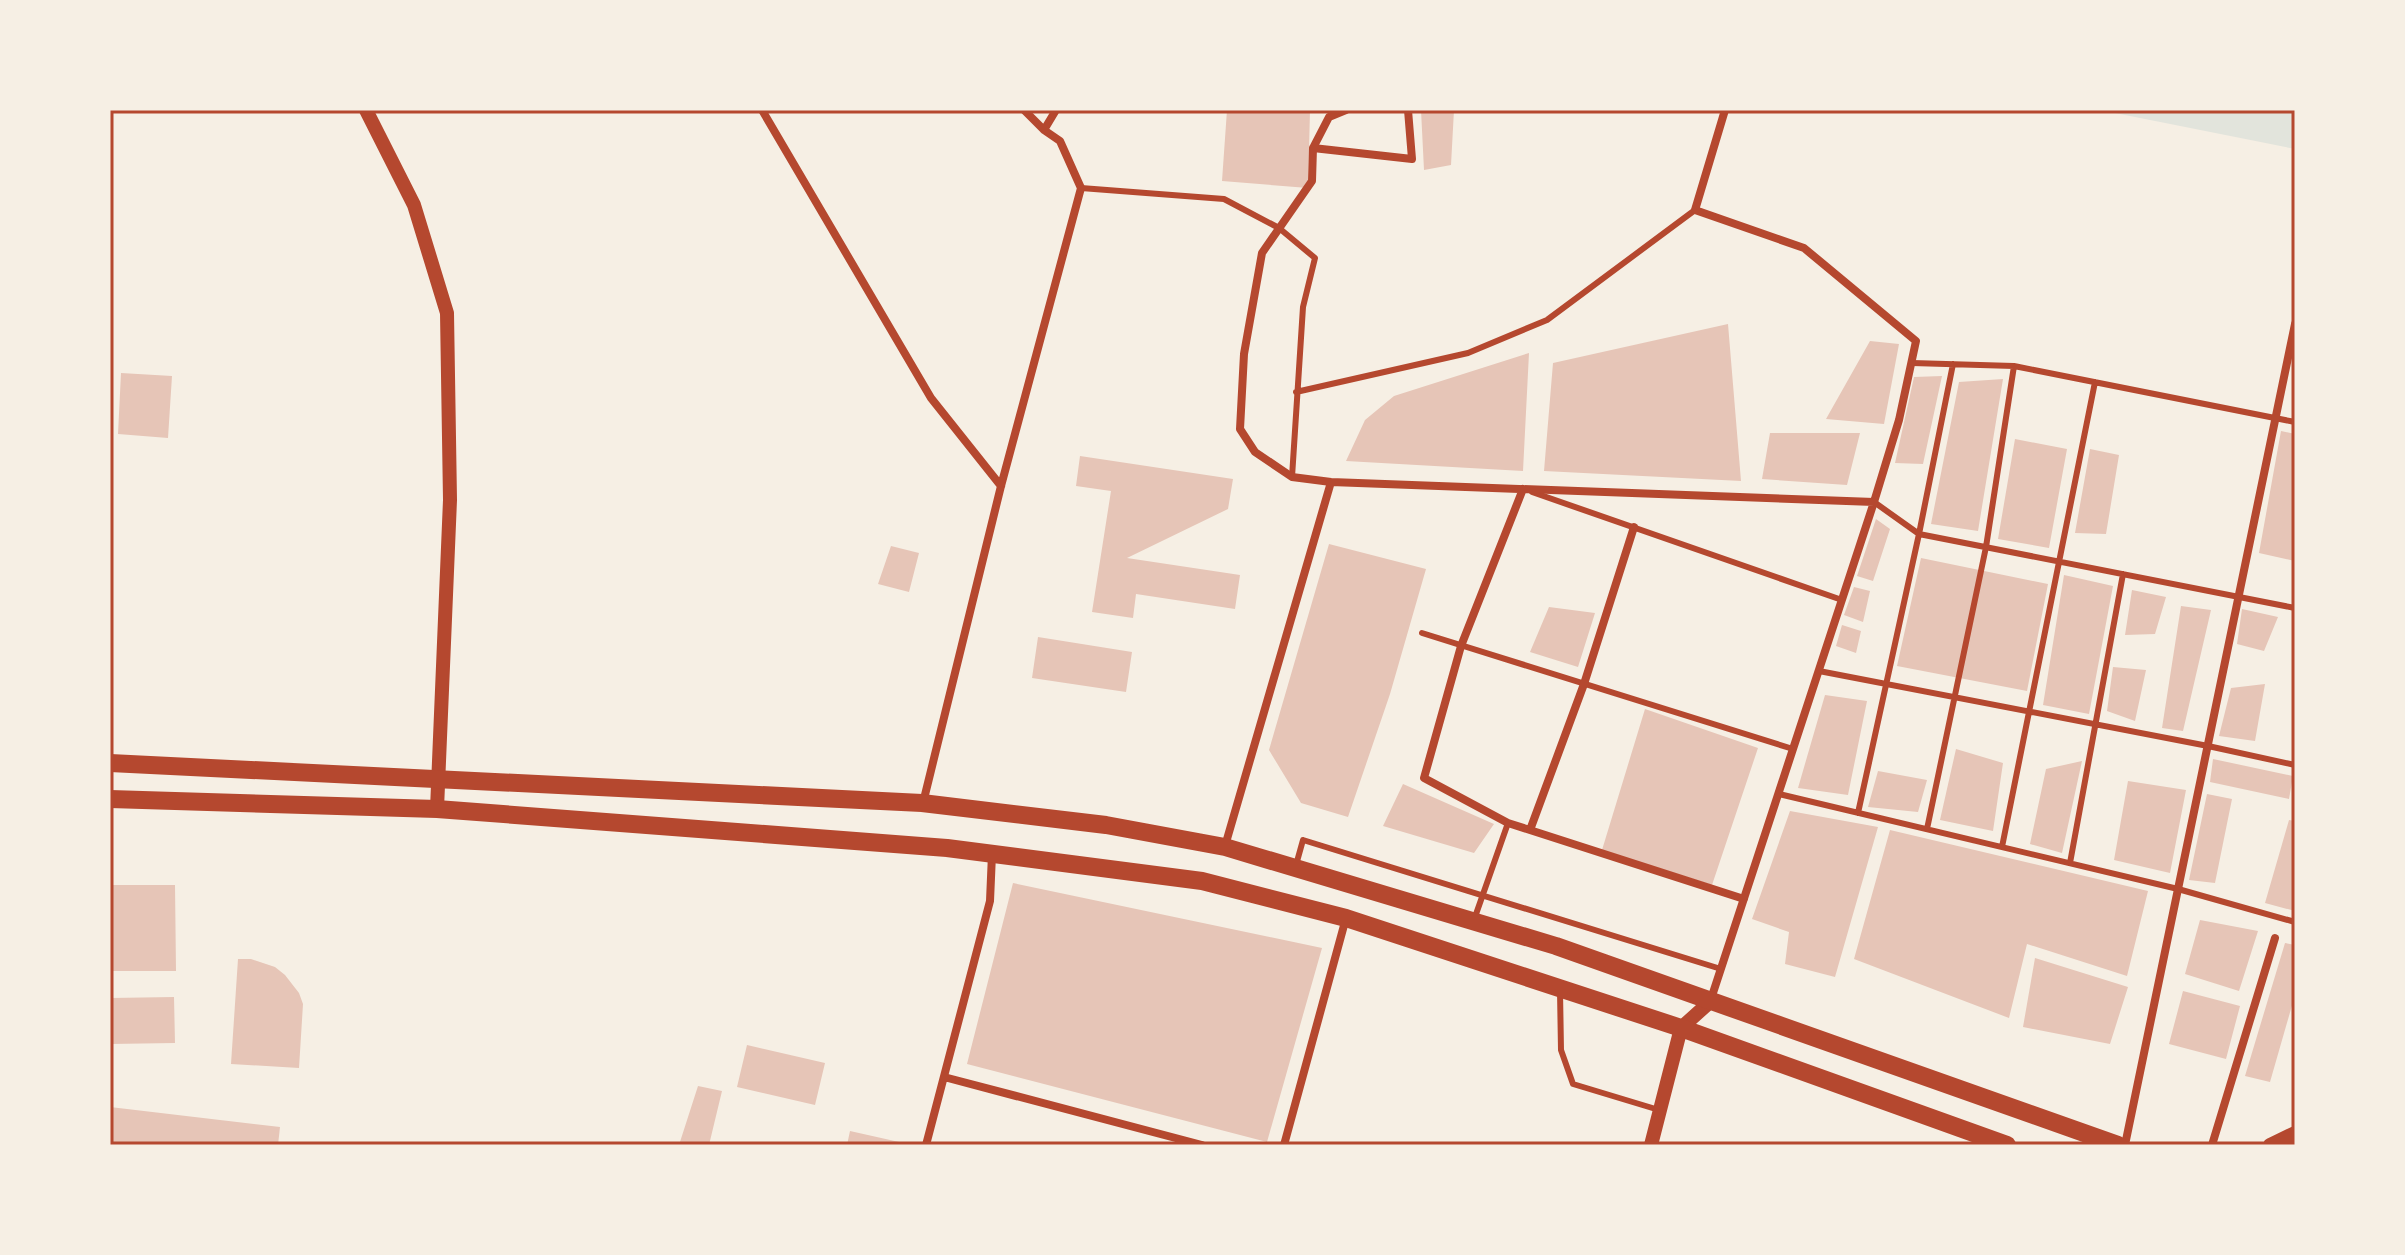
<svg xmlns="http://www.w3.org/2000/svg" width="2405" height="1255" font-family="'Playfair Display',serif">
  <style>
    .green { fill: #e2e4dc }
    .building { fill: #e6c5b7 }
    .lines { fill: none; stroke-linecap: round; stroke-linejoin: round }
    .service { stroke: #b5482f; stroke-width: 6 }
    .minor { stroke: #b5482f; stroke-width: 8 }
    .tertiary { stroke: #b5482f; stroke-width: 14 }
    .primary { stroke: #b5482f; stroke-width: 18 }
    .neatline { fill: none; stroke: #b5482f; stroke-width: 3 }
  </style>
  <rect width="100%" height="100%" fill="#f6efe4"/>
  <path class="green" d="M2100 110H2295V149Z"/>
  <path class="building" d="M1227 110 1310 111 1308 188 1222 181Z
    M1421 110H1454L1451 165 1424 170Z
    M1728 324 1741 481 1544 471 1553 363Z
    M1870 341 1899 344 1884 424 1826 419Z
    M1529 353 1523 471 1346 461 1365 420 1394 396Z
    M121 373 172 376 168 438 118 434Z
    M1942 376 1923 464 1895 463 1914 377Z
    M2003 379 1978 531 1931 524 1959 382Z
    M2281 431 2295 434V561L2259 553Z
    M1770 433H1860L1847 485 1762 479Z
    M2015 439 2067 449 2049 548 1998 539Z
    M2090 449 2119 455 2106 534 2075 533Z
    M1080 456 1233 479 1228 509 1127 558 1240 575 1235 609 1136 594 1133 618 1092 612 1111 491 1076 486Z
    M1876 519 1890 529 1873 581 1857 576Z
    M1329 544 1426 569 1390 694 1348 817 1301 803 1269 750Z
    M891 546 919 553 909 592 878 584Z
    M1921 558 2048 584 2027 691 1897 666Z
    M2064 575 2113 586 2089 714 2043 705Z
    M1854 587 1870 591 1863 622 1844 615Z
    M2132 590 2166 597 2155 634 2125 635Z
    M2181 606 2211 610 2183 731 2162 728Z
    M1549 607 1595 613 1578 667 1530 652Z
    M2242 609 2278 617 2264 651 2237 644Z
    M1842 625 1861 631 1856 653 1836 646Z
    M1038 637 1132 652 1126 692 1032 678Z
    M2113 667 2146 670 2135 721 2107 711Z
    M2265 684 2255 741 2219 736 2231 688Z
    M1825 695 1867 701 1848 795 1798 788Z
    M1645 709 1758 748 1712 885 1602 850Z
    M1956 749 2003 763 1993 831 1940 820Z
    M2213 759 2293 776 2289 799 2210 782Z
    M2082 761 2062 853 2030 844 2046 769Z
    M1878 771 1927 780 1918 812 1868 807Z
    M2128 781 2186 790 2170 873 2114 860Z
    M1403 784 1494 824 1474 853 1383 826Z
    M2207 794 2232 799 2215 883 2189 880Z
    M1790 811 1878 827 1835 977 1785 964 1789 932 1752 919Z
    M2289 820 2295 821V911L2265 903Z
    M1890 830 2148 891 2127 976 2027 944 2009 1018 1854 959Z
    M1013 883 1322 948 1267 1142 967 1064Z
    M110 885H175L176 971H110Z
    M2200 920 2258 931 2239 991 2185 974Z
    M2285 943 2295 945V995L2270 1082 2245 1076Z
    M2035 958 2128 987 2110 1044 2023 1027Z
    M238 959H251L275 967 285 975 299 993 303 1004 299 1068 231 1064Z
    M2183 991 2240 1006 2226 1059 2169 1044Z
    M174 997 175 1043 110 1044V998Z
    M747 1045 825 1063 815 1105 737 1087Z
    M698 1086 722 1091 709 1145H679Z
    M110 1107 280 1127 278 1145H110Z
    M850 1131 908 1144V1145H847Z"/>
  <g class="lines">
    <path class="service" d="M1081 188 1224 199 1279 228 1315 258 1303 307 1292 477
      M1912 363 2014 366 2295 422
      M1296 392 1468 353 1547 320 1695 210
      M1532 492 1842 600
      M1874 502 1919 534 2295 608
      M1422 633 1793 749
      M1819 671 2208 746 2295 765
      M1779 794 2178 889 2295 922
      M1858 813 1919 534 1953 364
      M1927 829 1986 547 2014 366
      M2002 847 2095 382
      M2070 863 2123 574
      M1296 865 1303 840 1721 969
      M1475 917 1508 823
      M1560 991 1561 1050 1573 1084 1659 1110"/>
    <path class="minor" d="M762 110 931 398 1001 486
      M1346 110 1329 117 1313 148 1312 181 1262 253 1244 354 1240 429 1255 452 1292 477 1331 482 1874 502
      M1044 130 1056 110
      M1313 148 1412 159 1408 110
      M1523 489 1461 646 1424 778 1508 823 1744 899
      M923 803 1001 486 1081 188 1060 141 1044 130 1024 110
      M1530 830 1584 684 1634 527
      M1225 846 1331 482
      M1711 999 1874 502 1899 420 1916 341 1804 248 1695 210 1725 110
      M944 1077 1202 1145
      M926 1145 990 901 992 854
      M1284 1145 1346 918
      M2125 1145 2295 324
      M2212 1145 2275 938"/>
    <path class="tertiary" d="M366 110 414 205 447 313 450 500 437 809
      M1651 1145 1681 1028 1711 1001
      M2270 1145 2295 1133"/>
    <path class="primary" d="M110 763 922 803 1106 825 1225 847 1556 946 2118 1145
      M110 799 437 809 947 848 1202 881 1346 918 1681 1028 2007 1145"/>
  </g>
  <rect width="2405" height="1255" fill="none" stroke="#f6efe4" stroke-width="224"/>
  <rect x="112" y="112" width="2181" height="1031" class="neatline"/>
</svg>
